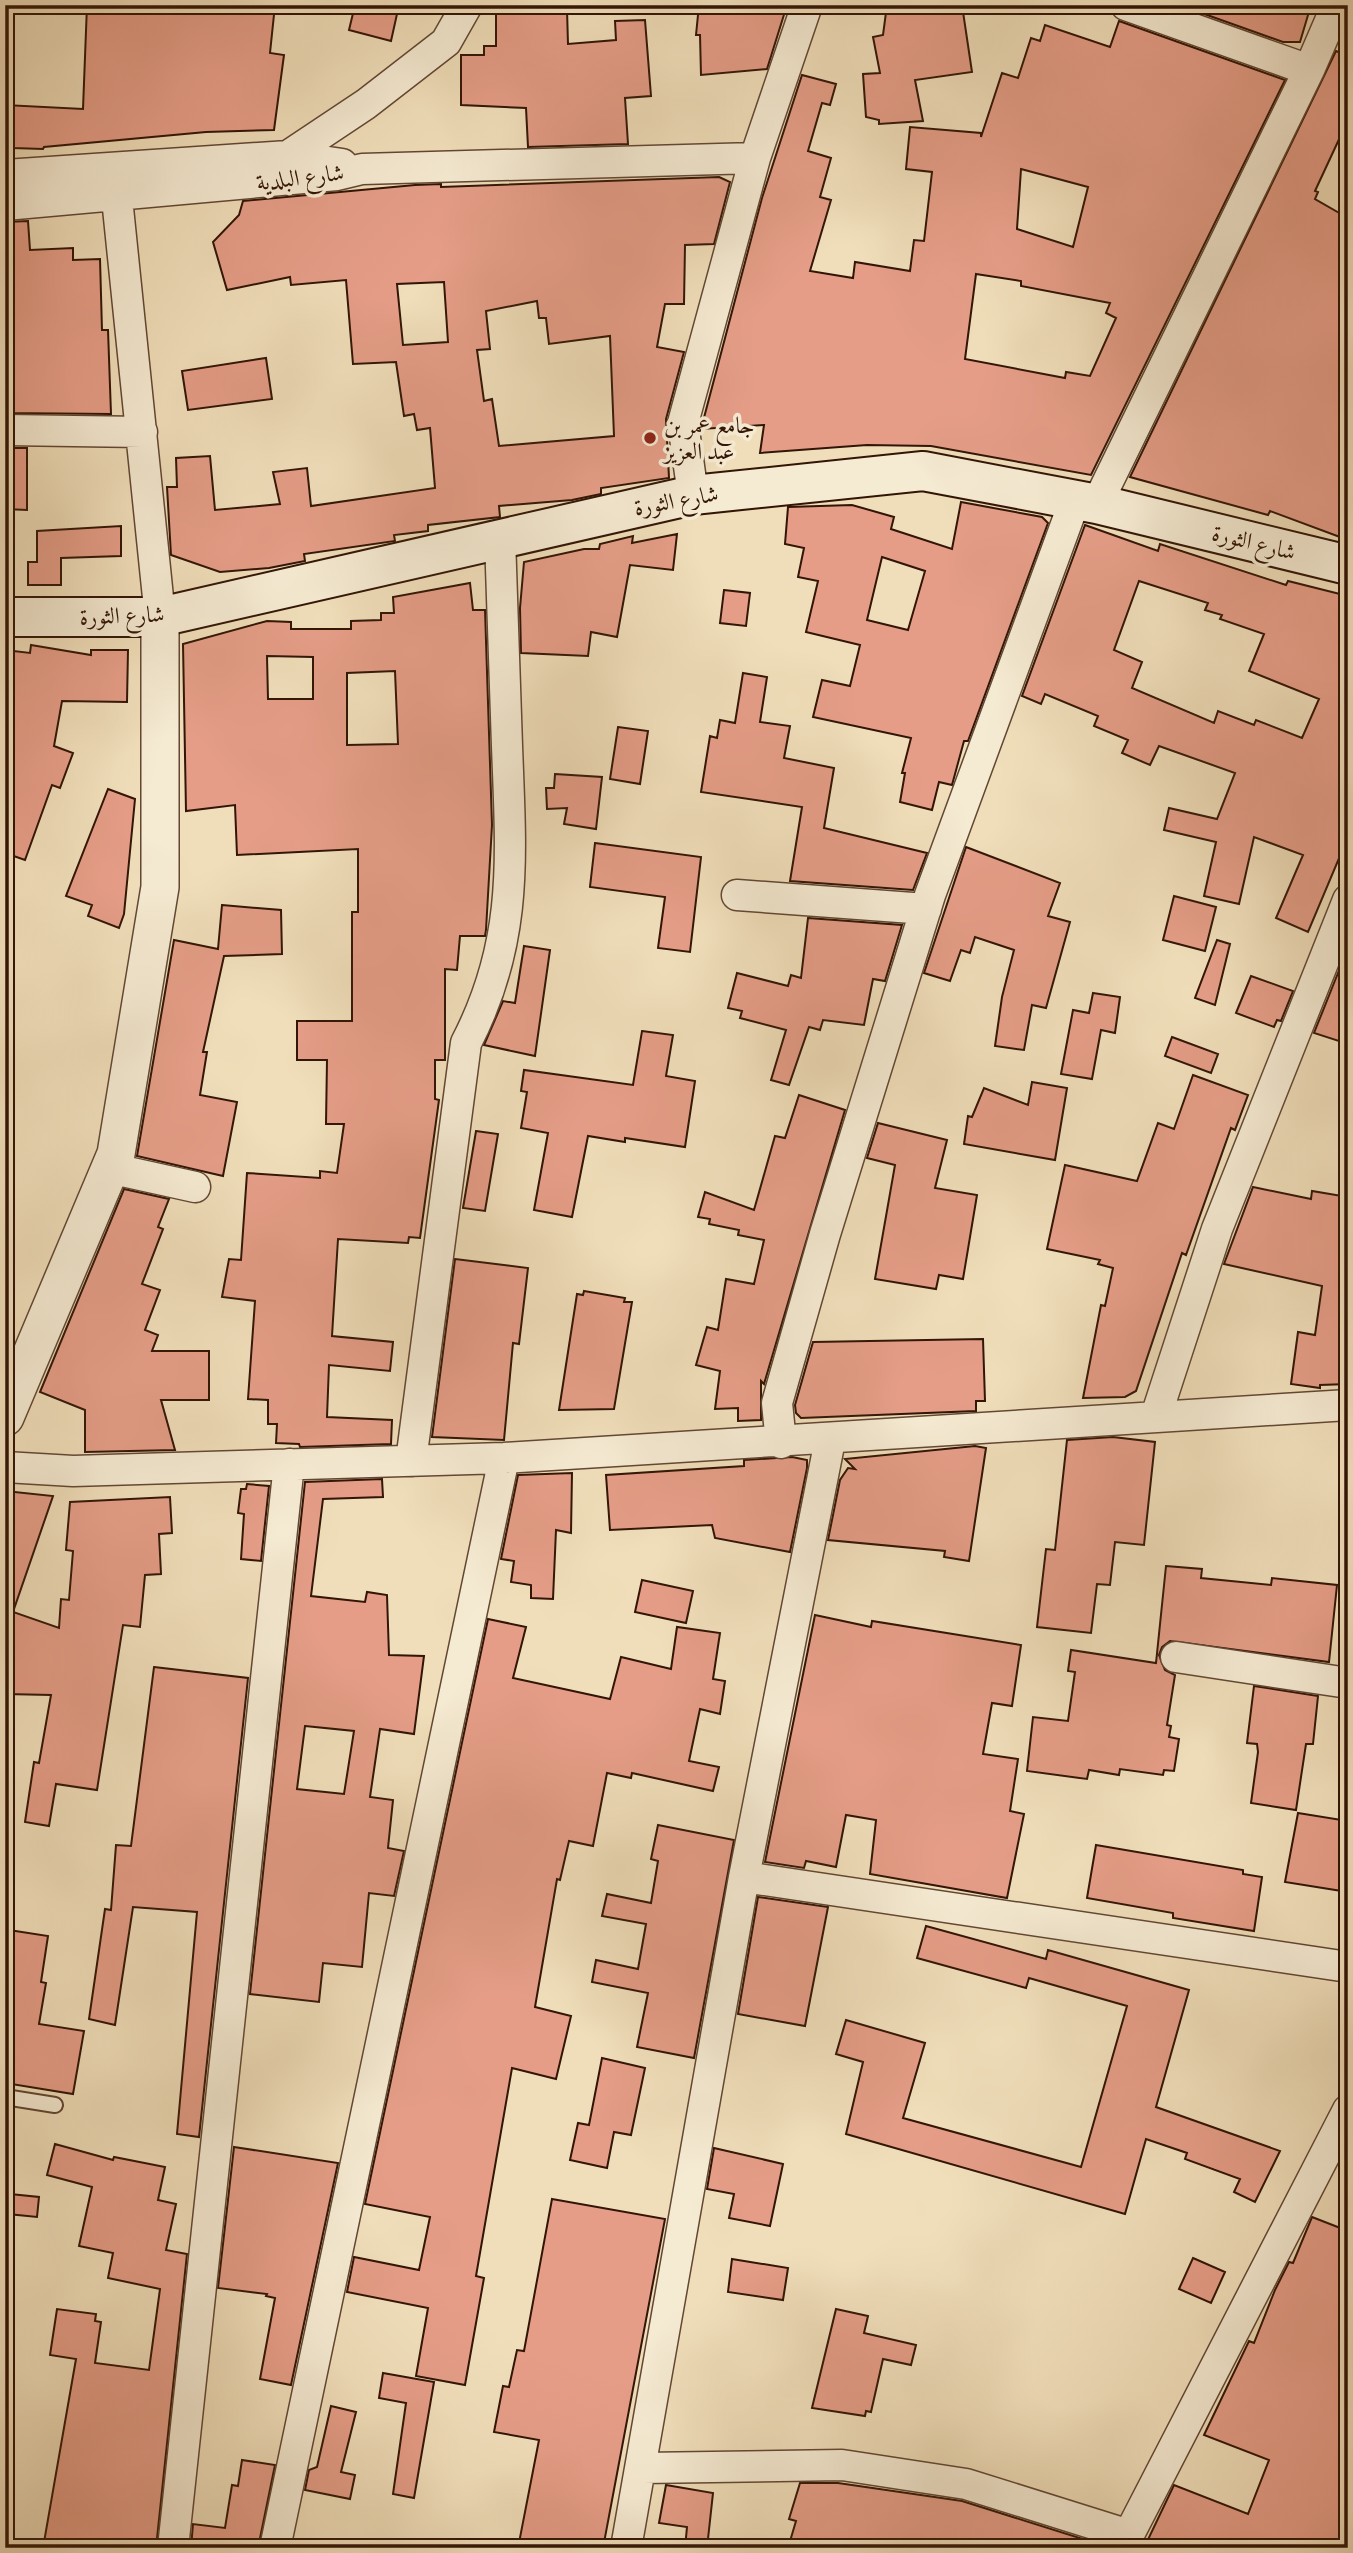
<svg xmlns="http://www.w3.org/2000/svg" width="1353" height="2553" font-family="'IM FELL French Canon',Amiri,serif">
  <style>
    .building { fill: #e59d87; stroke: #321506; stroke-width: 2; fill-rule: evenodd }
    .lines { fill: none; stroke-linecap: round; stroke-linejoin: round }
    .service-casing { stroke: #624733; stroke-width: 18 }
    .minor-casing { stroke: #624733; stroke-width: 33 }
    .tertiary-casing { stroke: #624733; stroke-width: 40 }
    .secondary-casing { stroke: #321506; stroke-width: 42 }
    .service { stroke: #f5ead2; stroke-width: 14 }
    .minor { stroke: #f5ead2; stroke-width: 30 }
    .tertiary { stroke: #f5ead2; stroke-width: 37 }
    .secondary { stroke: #f5ead2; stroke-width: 38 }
    .poi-dot { fill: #8f2418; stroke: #f5ead2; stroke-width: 2.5 }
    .labels { text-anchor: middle; stroke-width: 7; stroke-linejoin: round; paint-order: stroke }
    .street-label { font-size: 23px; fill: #321506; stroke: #f5ead2 }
    .poi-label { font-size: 23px; fill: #321506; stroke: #f5ead2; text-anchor: start }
  </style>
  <rect width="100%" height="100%" fill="#f0deba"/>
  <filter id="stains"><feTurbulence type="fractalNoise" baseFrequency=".00286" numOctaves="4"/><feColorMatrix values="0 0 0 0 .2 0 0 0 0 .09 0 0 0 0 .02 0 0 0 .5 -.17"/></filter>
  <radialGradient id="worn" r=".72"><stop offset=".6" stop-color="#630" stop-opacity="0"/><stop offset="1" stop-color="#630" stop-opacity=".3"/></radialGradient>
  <path class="building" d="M87 5H275L270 53 284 55 274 130 206 132 44 147 43 149 13 148 14 135 5 134V105L83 109Z
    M355 5H399L391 41 349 30Z
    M496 5 567 9 568 44 616 40 615 21 645 20 651 96 625 98 628 144 528 147 526 108 461 105V55H484V46H496Z
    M699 5H787L767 69 701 75 700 35H696Z
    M887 5H962L972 72 915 80 923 121 879 124V120L866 117 863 74 880 73 873 37 883 35Z
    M1179 5H1311L1300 42H1283Z
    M1119 21 1285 80 1091 475 931 446 867 445 760 453 764 425 701 429 762 198 802 75 836 84 830 105 822 103 808 151 831 158 820 197 831 200 810 271 853 278 855 262 910 271 914 240 924 241 932 172 906 169 910 127 981 133V137L1002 73 1018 78 1031 38 1040 41 1045 25 1110 47ZM1021 169 1088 187 1073 247 1017 229ZM976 274 1021 281V286L1110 303 1106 313 1116 318 1090 376 1066 372 1065 378 965 359Z
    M1336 51 1348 56 1341 78 1348 82V120L1315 191 1318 192 1315 199 1348 218V540L1270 511 1268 515 1130 477Z
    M719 177 730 182 714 244 685 245 684 304H665L657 347 684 352 666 419 669 478 601 488V494L572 500 499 506 500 517 428 525V531L394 535 395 541 304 554 305 561 269 568 220 572 171 555 167 487H177L176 458 210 456 215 510 280 504 273 472 307 468 311 506 435 488 430 428 417 430 414 414 404 416 396 362 353 364 346 280 291 285 290 277 227 290 213 242 239 215 243 201 415 185 441 184V187ZM444 282 448 342 403 345 397 284ZM537 301 539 318H546L549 344 610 336 614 436 499 446 492 399 484 401 477 350 490 349 486 311Z
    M28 221 30 250 73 248V260L100 259 102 330H108L111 414 5 413V222Z
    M266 358 272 399 188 410 182 371Z
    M5 448H27V510L5 509Z
    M961 502 1042 517 1048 523 968 741H964L952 785 939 782 932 810 900 802 905 773H902L911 738 813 717 822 680 850 686 860 645 806 632 818 581 798 577 804 548 785 544 788 507 852 505 894 517 891 529 952 549ZM882 557 925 571 908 630 867 620Z
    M1085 525 1158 551 1160 544 1286 585 1288 581 1348 596V837L1308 932 1276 918 1303 855 1254 837 1239 904 1204 896 1216 842 1164 830 1169 808 1217 819 1235 773 1159 746 1150 765 1122 753 1128 740 1094 726 1098 716 1045 694 1041 704 1022 696ZM1139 581 1208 603 1205 610 1222 615 1220 619 1264 634 1249 671 1319 699 1302 738 1256 720 1254 725 1218 711 1214 723 1132 688 1142 662 1114 650Z
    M121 526V556L61 558V585H28V562H37V531Z
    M677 534 673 570 630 565 617 637 591 632 588 656 521 653 520 608 524 562 584 549H599L600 544 633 536 632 543Z
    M470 583 473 610H485L492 825 486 930 485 936H460L457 970 445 969V1060H435V1099L439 1100 420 1238 409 1237 408 1243 338 1239 332 1336 393 1342 390 1371 329 1365 327 1417 392 1420 391 1444 300 1447 299 1444 276 1443 277 1424H268V1400L248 1399 255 1301 222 1297 229 1259 241 1260 247 1173 320 1178V1171L337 1173 344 1124H326L327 1060H297V1021H352V912H358V849L237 855 235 805 186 811 183 644 267 621 291 622V629H351V621L381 620V613H394L393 597ZM267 656 313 657V699H268ZM395 671 398 744 347 745V673Z
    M724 590 750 593 746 626 720 623Z
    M31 645 91 655V650H128L127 702 62 701 54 746 73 753 60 788 52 785 25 860 5 853V700L14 651 30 653Z
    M743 673 767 677 760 722 790 726 784 758 834 768 824 828 927 853 913 890 790 881 802 807 701 792 710 736 717 738 720 720 735 723Z
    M618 727 648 731 640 784 610 779Z
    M555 774 602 777 596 829 564 824 567 808 547 809 546 788H554Z
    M108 789 135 799 124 914 119 928 88 916 92 905 66 896Z
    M595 843 701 857 690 952 658 948 665 897 590 887Z
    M966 847 1060 883 1048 916 1070 922 1046 1008 1032 1005 1024 1050 995 1046 1002 997 1014 950 975 937 970 953 961 950 950 981 924 973Z
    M1174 896 1216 907 1205 951 1163 940Z
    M222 905 281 910 282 954 224 956 203 1052H207L200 1095 237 1102 223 1176 137 1156 174 940 218 949Z
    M808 918 902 925 885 981 873 979 864 1025 823 1020 820 1030 809 1027 789 1085 771 1080 786 1030 740 1018 742 1011 728 1008 737 973 788 986 791 975 801 978Z
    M1217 940 1230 944 1215 1005 1195 998Z
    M524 946 550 950 535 1056 484 1045 503 1001 515 1003Z
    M1348 948V1044L1314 1033Z
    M1251 976 1293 991 1281 1021 1277 1020 1274 1027 1236 1013Z
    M1093 993 1120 997 1115 1033 1101 1030 1092 1079 1061 1074 1073 1010 1089 1013Z
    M642 1031 673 1035 666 1076 695 1081 685 1147 625 1138V1142L588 1136 572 1217 534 1210 548 1133 521 1128 527 1092 521 1091 524 1070 633 1085Z
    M1172 1037 1218 1054 1211 1073 1165 1056Z
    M1193 1075 1248 1095 1235 1130 1231 1128 1186 1255 1182 1253 1136 1391 1125 1397 1083 1398 1101 1305 1105 1306 1113 1268 1098 1264 1100 1260 1047 1249 1065 1165 1137 1181 1158 1123 1174 1129Z
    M1032 1082 1067 1088 1055 1160 964 1144 968 1116 972 1117 984 1088 1028 1105Z
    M799 1095 845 1110 764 1384 761 1381V1420L738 1421V1408L715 1409 720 1371 696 1365 707 1327 718 1330 726 1279 754 1284 764 1240 738 1235 739 1230 709 1224 710 1219 698 1217 705 1192 754 1210 775 1136 785 1138Z
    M878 1123 947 1140 935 1188 977 1195 963 1279 939 1275 936 1289 875 1279 895 1165 867 1158Z
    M476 1131 498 1134 485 1211 463 1208Z
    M1253 1187 1311 1199 1312 1191 1348 1197V1384L1320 1385V1388L1291 1384 1298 1332 1315 1335 1322 1286 1224 1264Z
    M124 1189 169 1199 158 1227 163 1229 142 1284 160 1290 145 1330 158 1335 152 1351H209V1400H161L175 1450 85 1452V1410L40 1392Z
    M455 1259 528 1268 519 1344 513 1343 504 1440 432 1437Z
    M584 1291 625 1298 624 1302H632L614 1409 559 1410 577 1294 583 1295Z
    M983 1339 985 1401H976V1411L801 1418 796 1413 795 1405 813 1342Z
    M1113 1437 1155 1442 1144 1545 1115 1542 1110 1585 1097 1584 1091 1633 1037 1627 1046 1549 1055 1550 1067 1440Z
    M975 1446 986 1448 969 1561 944 1557 945 1551 828 1540 840 1480 848 1468 855 1469 845 1459Z
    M792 1457 807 1460V1468L790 1552 715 1538 712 1525 610 1530 606 1475 744 1466V1460Z
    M572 1473 571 1533 556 1530 553 1599 531 1598V1585L511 1582 514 1561 501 1559 518 1475Z
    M382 1479 383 1497 323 1499 311 1596 365 1602 367 1592 387 1595 389 1655 424 1656 414 1734 380 1729 370 1797 393 1800 388 1848 404 1851 394 1896 369 1893 362 1967 323 1963 319 2002 250 1994 305 1482ZM305 1726 354 1731 344 1794 297 1789Z
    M247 1484 269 1486 261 1561 241 1559 244 1514 238 1513 241 1489H246Z
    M5 1491 53 1496 13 1612 59 1628 61 1599 69 1600 73 1551 66 1550 70 1502 170 1497 172 1533 159 1534 161 1574 145 1575 140 1627 123 1625 97 1790 56 1784 49 1826 25 1822 34 1762 39 1763 51 1695 5 1694Z
    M1166 1566 1202 1569 1201 1578 1271 1585 1272 1578 1337 1585 1329 1662 1170 1641 1162 1647 1159 1655 1165 1670 1175 1675 1167 1725 1171 1726 1169 1737 1179 1739 1174 1771 1164 1770 1163 1775 1120 1769 1119 1775 1089 1770 1087 1779 1027 1771 1033 1717 1068 1721 1075 1672 1068 1671 1071 1650 1156 1663Z
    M642 1580 693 1591 686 1623 635 1612Z
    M815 1615 871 1627 872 1621 1021 1645 1012 1706 992 1703 983 1754 1018 1759 1010 1811 1024 1814 1007 1898 870 1874 876 1820 846 1815 836 1867 806 1861 804 1868 765 1862Z
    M488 1619 526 1627 513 1678 610 1699 621 1657 671 1669 677 1627 720 1633 713 1679 725 1681 720 1714 700 1709 689 1761 719 1767 713 1791 632 1773 631 1778 607 1773 593 1846 569 1841 560 1880 557 1879 535 2007 571 2016 556 2079 512 2068 476 2276 484 2278 465 2385 416 2376 428 2308 347 2292 354 2257 419 2270 430 2217 365 2204Z
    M154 1667 248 1678 199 2137 177 2134 197 1912 133 1907 115 2025 89 2019 105 1909 111 1910 116 1845 131 1846Z
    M1254 1686 1318 1696 1313 1744H1306L1296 1810 1251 1803 1258 1752 1257 1744 1247 1743Z
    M1298 1813 1348 1821V1892L1285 1882Z
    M658 1825 734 1840 694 2058 637 2047 648 1993 592 1982 596 1960 638 1969 646 1924 602 1916 607 1894 651 1903 658 1861 651 1859Z
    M1096 1845 1243 1870V1874L1262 1877 1254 1931 1173 1918V1913L1087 1898Z
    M758 1897 828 1907 805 2026 738 2014Z
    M926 1926 1046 1959 1048 1950 1189 1990 1156 2107 1280 2151 1255 2202 1234 2192 1240 2179 1185 2159 1187 2153 1146 2139 1125 2214 846 2134 863 2062 836 2054 846 2020 925 2043 903 2118 1081 2167 1127 2006 1029 1978 1026 1988 917 1958Z
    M9 1930 48 1936 41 1982 46 1983 39 2024 84 2031 73 2094 5 2083V1934H8Z
    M602 2058 645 2068 631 2135 614 2132 607 2168 570 2160 578 2123 589 2125Z
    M55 2144 113 2160 114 2157 165 2167 158 2200 176 2204 166 2250 187 2254 156 2548H43L76 2359 50 2355 57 2309 96 2314 95 2321 101 2322 95 2363 149 2370 160 2289 108 2278 113 2253 79 2246 92 2187 47 2175Z
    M234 2147 338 2163 291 2385 260 2379 275 2298 266 2296 267 2294 218 2288Z
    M714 2148 783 2164 770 2226 729 2218 734 2194 707 2189Z
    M10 2194 39 2197 37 2217 8 2214Z
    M552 2199 665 2219 603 2548H518L539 2440 494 2432 503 2386 509 2387 517 2350 524 2351Z
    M1312 2217 1348 2231V2548H1144L1174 2485 1248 2514 1269 2460 1204 2435 1249 2341 1254 2343 1275 2290 1289 2262 1293 2263Z
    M1193 2258 1225 2272 1211 2303 1179 2289Z
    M732 2259 788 2268 783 2300 728 2292Z
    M836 2309 868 2316 864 2333 916 2345 911 2365 883 2359 871 2412 866 2411 865 2416 812 2408Z
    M383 2373 434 2382 414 2498 393 2494 406 2403 379 2398Z
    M331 2406 356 2412 341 2472 355 2475 350 2499 305 2490 309 2470 317 2467Z
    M242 2460 275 2465 258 2548H191L193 2524 225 2528 232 2485 238 2486Z
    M800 2483H838L962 2501 1105 2546 788 2548 796 2521 789 2519Z
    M666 2485 713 2493 707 2548H685L687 2527 659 2523Z"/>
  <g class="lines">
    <defs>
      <path id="service" d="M5 2097 55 2105"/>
      <path id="minor" d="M1126 5 1309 70
        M288 156 366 104 446 42 467 5
        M114 169 160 617
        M5 175 288 156 342 164
        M5 205 337 175 362 169 755 158
        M5 430 142 432
        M693 495 683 423 755 158 807 5
        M1097 504 1309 70 1337 5
        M737 895 926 909
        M109 1168 195 1187
        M1156 1416 1217 1229 1348 900
        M781 1443 777 1403 825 1234 930 895 1075 500
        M411 1461 466 1043C519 941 511 856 507 746 505 677 502 607 500 538
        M5 1467 73 1471 504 1458 1348 1405
        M1176 1657 1348 1683
        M744 1877 1348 1967
        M643 2468 842 2465 966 2484 1129 2535
        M173 2548 289 1464
        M275 2548 504 1458
        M626 2548 744 1877 830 1440
        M1122 2548 1348 2110"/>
      <path id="tertiary" d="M5 1417 116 1154 160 887V617"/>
      <path id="secondary" d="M5 617H160L693 495 923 471 1097 504 1348 565"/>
    </defs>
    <use href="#service" class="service-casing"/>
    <use href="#minor" class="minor-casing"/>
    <use href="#tertiary" class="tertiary-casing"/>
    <use href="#secondary" class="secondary-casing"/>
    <use href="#service" class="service"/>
    <use href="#minor" class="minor"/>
    <use href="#tertiary" class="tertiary"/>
    <use href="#secondary" class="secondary"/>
  </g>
  <circle class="poi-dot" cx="650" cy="438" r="7"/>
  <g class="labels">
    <g class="street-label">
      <text transform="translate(300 177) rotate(-7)" y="8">شارع البلدية</text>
      <text transform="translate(676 500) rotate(-10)" y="8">شارع الثورة</text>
      <text transform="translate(1254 542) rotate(14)" y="8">شارع الثورة</text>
      <text transform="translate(122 615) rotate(-2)" y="8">شارع الثورة</text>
    </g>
    <g class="poi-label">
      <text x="664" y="433">جامع عمر بن<tspan x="664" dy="26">عبد العزيز</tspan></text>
    </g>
  </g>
  <rect width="1353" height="2553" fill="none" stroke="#f0deba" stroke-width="28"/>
  <rect x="7" y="7" width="1339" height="2539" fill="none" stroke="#321506" stroke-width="3.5"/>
  <rect x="14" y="14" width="1325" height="2525" fill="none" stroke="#321506" stroke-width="2"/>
  <rect width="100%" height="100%" filter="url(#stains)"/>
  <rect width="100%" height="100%" fill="url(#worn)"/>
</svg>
